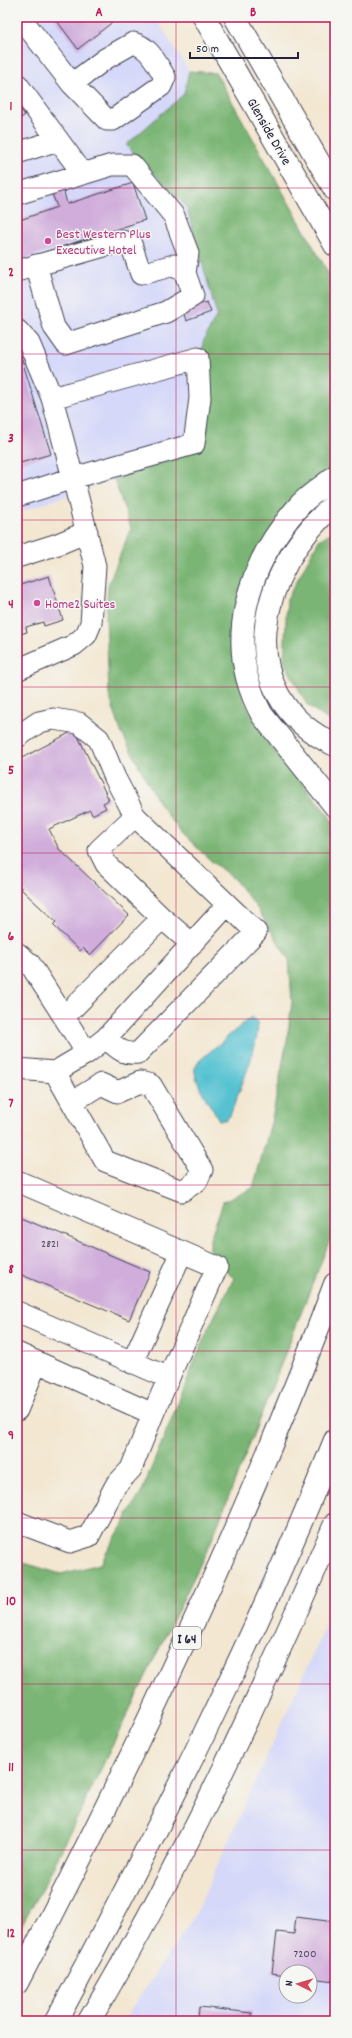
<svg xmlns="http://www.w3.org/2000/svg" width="352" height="2038" font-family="Dekko,sans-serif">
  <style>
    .built { fill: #d5d8f9; fill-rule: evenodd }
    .forest { fill: #7ab574; stroke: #4e6c58 }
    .water { fill: #57c2d1; stroke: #3c7286 }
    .building { fill: #d0addb }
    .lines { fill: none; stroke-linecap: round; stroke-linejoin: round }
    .minor-casing { stroke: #414052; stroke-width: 23 }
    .major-casing { stroke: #414052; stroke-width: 24 }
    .highway-casing { stroke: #414052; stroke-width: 24 }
    .minor { stroke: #fff; stroke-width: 21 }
    .major { stroke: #fff; stroke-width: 22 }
    .highway { stroke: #fff; stroke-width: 22 }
    .grid { fill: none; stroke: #c2185b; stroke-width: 1; stroke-opacity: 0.55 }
    .hotel-dot { fill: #d1479c; stroke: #f6f6f2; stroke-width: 1.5 }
    .labels { text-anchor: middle; stroke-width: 3; stroke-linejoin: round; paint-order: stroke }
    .number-label { font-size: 12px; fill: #4e4563 }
    .shield { fill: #f6f6f2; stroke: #626272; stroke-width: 1 }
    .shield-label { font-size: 13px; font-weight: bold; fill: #22223b }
    .street-label { font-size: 14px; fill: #22223b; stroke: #f6f6f2 }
    .hotel-label { font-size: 14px; fill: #b23c85; stroke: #f6f6f2; text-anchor: start }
    .neatline { fill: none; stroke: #c2185b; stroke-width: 1.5 }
    .grid-label { font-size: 13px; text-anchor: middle; font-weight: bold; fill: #c2185b }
  </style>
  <rect width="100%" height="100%" fill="#f6f6f2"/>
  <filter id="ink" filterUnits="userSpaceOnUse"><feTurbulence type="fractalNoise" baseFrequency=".025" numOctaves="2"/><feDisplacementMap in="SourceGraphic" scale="8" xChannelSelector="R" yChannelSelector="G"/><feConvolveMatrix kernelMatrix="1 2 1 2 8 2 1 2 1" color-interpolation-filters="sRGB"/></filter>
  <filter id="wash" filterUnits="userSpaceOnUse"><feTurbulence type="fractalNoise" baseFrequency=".012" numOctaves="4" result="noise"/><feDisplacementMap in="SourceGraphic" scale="16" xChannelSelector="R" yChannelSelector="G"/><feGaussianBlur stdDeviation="0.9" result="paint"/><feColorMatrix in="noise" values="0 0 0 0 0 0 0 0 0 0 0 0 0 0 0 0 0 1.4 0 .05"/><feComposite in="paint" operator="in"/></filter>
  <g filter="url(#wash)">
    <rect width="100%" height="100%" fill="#f3e7d1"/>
    <path class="built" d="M17 17H155L189 71 184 94 126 145 186 206 217 315 203 342 200 449 17 513Z
      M335 1605V2021H123L195 1915ZM286 1972H310V1996H286Z"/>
    <path class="forest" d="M189 71 216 73 335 285V468L262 545 244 701 264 737 329 816 335 826V1227L211 1542 50 1874 17 1933V1573L24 1563 61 1574 100 1564 142 1491 208 1329 234 1278 210 1259V1239L223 1202 253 1188 272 1119 287 1040 292 1002 289 960 257 908 234 879 210 860 180 831 160 805 121 732 109 695 106 615 108 585 131 528 114 479 200 449 203 342 217 315 186 206 126 145 184 94Z
      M335 530V725L307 705 284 661 287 599 319 540Z"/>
    <path class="water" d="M251 1017 257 1021C262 1040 237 1095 230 1116L225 1120H219C212 1108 196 1085 195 1072 194 1068 197 1064 199 1061Z"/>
    <g id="blocks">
      <path class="building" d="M54 17H119L78 49Z
        M17 105 25 115 17 121Z
        M61 176 66 191 64 192 67 204 133 183 145 220 17 261V221L57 207 47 180Z
        M207 302 211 312 186 321 183 310Z
        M17 344 51 454 17 464Z
        M49 576 63 620 44 626 43 622 26 627 27 632 17 635V586Z
        M75 730 109 800 103 803 106 808 92 815 90 810 49 829 59 849 129 915 90 955 83 948 80 951 53 925 56 922 22 890 21 887 20 889 17 886V765L20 763 18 760Z
        M17 1215 150 1272 129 1320 17 1273Z
        M296 1917 335 1922V1981L310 1978V1972H286V1975L272 1973 277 1932 294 1934Z
        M199 2007 252 2013 251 2021H198Z"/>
    </g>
  </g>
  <g filter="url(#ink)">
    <use href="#blocks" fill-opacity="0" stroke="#414052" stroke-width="1"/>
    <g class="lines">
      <defs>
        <path id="minor" d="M20 17 72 84 107 120H113L161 86 165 77C156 63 150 47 133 43L105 59 72 84
          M17 84 83 174
          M17 153 58 140
          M17 194 112 165H132L174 216 188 253 185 273
          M17 271 122 241 131 244 141 274 174 265 185 273 193 296 166 312 66 344 54 327 36 265
          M17 330 29 343 52 398 73 478 194 444 200 398 198 358 52 398
          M17 496 73 478 95 566 91 623 86 635 74 645 17 670
          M17 557 58 544 87 532
          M17 737 39 722 53 719 79 723 99 739 115 778 135 816 256 932 138 1053C123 1055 117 1048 106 1038L87 1053
          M135 816 99 850 106 864 162 918
          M17 953 30 964 87 1053 55 1072
          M64 1017 162 918 192 944
          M106 1038 227 905
          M17 1069 55 1072 105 1161 182 1191 197 1181 202 1170 151 1085 140 1082 118 1092 101 1084 72 1102
          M17 1181 217 1267 153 1414 17 1353
          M17 1312 169 1378
          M132 1363 182 1252
          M17 1410 37 1362
          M17 1522 70 1542 89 1536 116 1485 131 1469 153 1414"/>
        <path id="major" d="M204 17 335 245
          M235 17 335 190"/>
        <path id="highway" d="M335 476C323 487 308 495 298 507 246 566 223 644 262 715L335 806
          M335 504C259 568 226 694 335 745
          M17 1983C135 1756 245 1524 335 1284
          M56 2021C158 1832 255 1640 335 1440
          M89 2021C184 1862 261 1694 335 1524"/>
      </defs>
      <use href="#minor" class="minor-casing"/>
      <use href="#major" class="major-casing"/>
      <use href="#highway" class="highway-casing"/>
      <use href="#minor" class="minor"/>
      <use href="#major" class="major"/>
      <use href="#highway" class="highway"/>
    </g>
  </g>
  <path class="grid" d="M176 17V2021M17 188H335M17 354H335M17 520H335M17 687H335M17 853H335M17 1019H335M17 1185H335M17 1351H335M17 1518H335M17 1684H335M17 1850H335"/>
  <g class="hotel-dot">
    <circle cx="48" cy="241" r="4"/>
    <circle cx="37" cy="603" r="4"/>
  </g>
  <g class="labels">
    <g class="number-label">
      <text x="50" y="1247">2821</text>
      <text x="305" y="1957">7200</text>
    </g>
    <rect class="shield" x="173" y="1627" width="28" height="22" rx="3"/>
    <g class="shield-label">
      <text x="187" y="1643">I 64</text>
    </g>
    <g class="street-label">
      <text transform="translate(270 131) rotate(60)" y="5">Glenside Drive</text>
    </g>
    <g class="hotel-label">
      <text x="56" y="238">Best Western Plus<tspan x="56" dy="16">Executive Hotel</tspan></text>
      <text x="45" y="608">Home2 Suites</text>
    </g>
  </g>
  <rect width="352" height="2038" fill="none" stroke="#f6f6f2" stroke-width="44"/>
  <g transform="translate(298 1984) rotate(275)"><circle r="19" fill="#f6f6f2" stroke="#a1a1a9"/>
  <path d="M0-3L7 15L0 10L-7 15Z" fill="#d1495b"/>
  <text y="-6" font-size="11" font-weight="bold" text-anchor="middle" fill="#22223b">N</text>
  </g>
  <path d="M190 52v6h108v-6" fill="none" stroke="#22223b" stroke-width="2"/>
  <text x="196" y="52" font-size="12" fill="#22223b" stroke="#f6f6f2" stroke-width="3" paint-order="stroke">50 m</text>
  <rect x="22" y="22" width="308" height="1994" class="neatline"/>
  <g class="grid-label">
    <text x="99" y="16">A</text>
    <text x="253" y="16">B</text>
    <text x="11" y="110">1</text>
    <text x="11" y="276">2</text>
    <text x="11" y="442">3</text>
    <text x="11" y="608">4</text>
    <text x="11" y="774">5</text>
    <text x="11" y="940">6</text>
    <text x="11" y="1107">7</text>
    <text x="11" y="1273">8</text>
    <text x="11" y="1439">9</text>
    <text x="11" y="1605">10</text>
    <text x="11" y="1771">11</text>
    <text x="11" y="1937">12</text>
  </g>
</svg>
